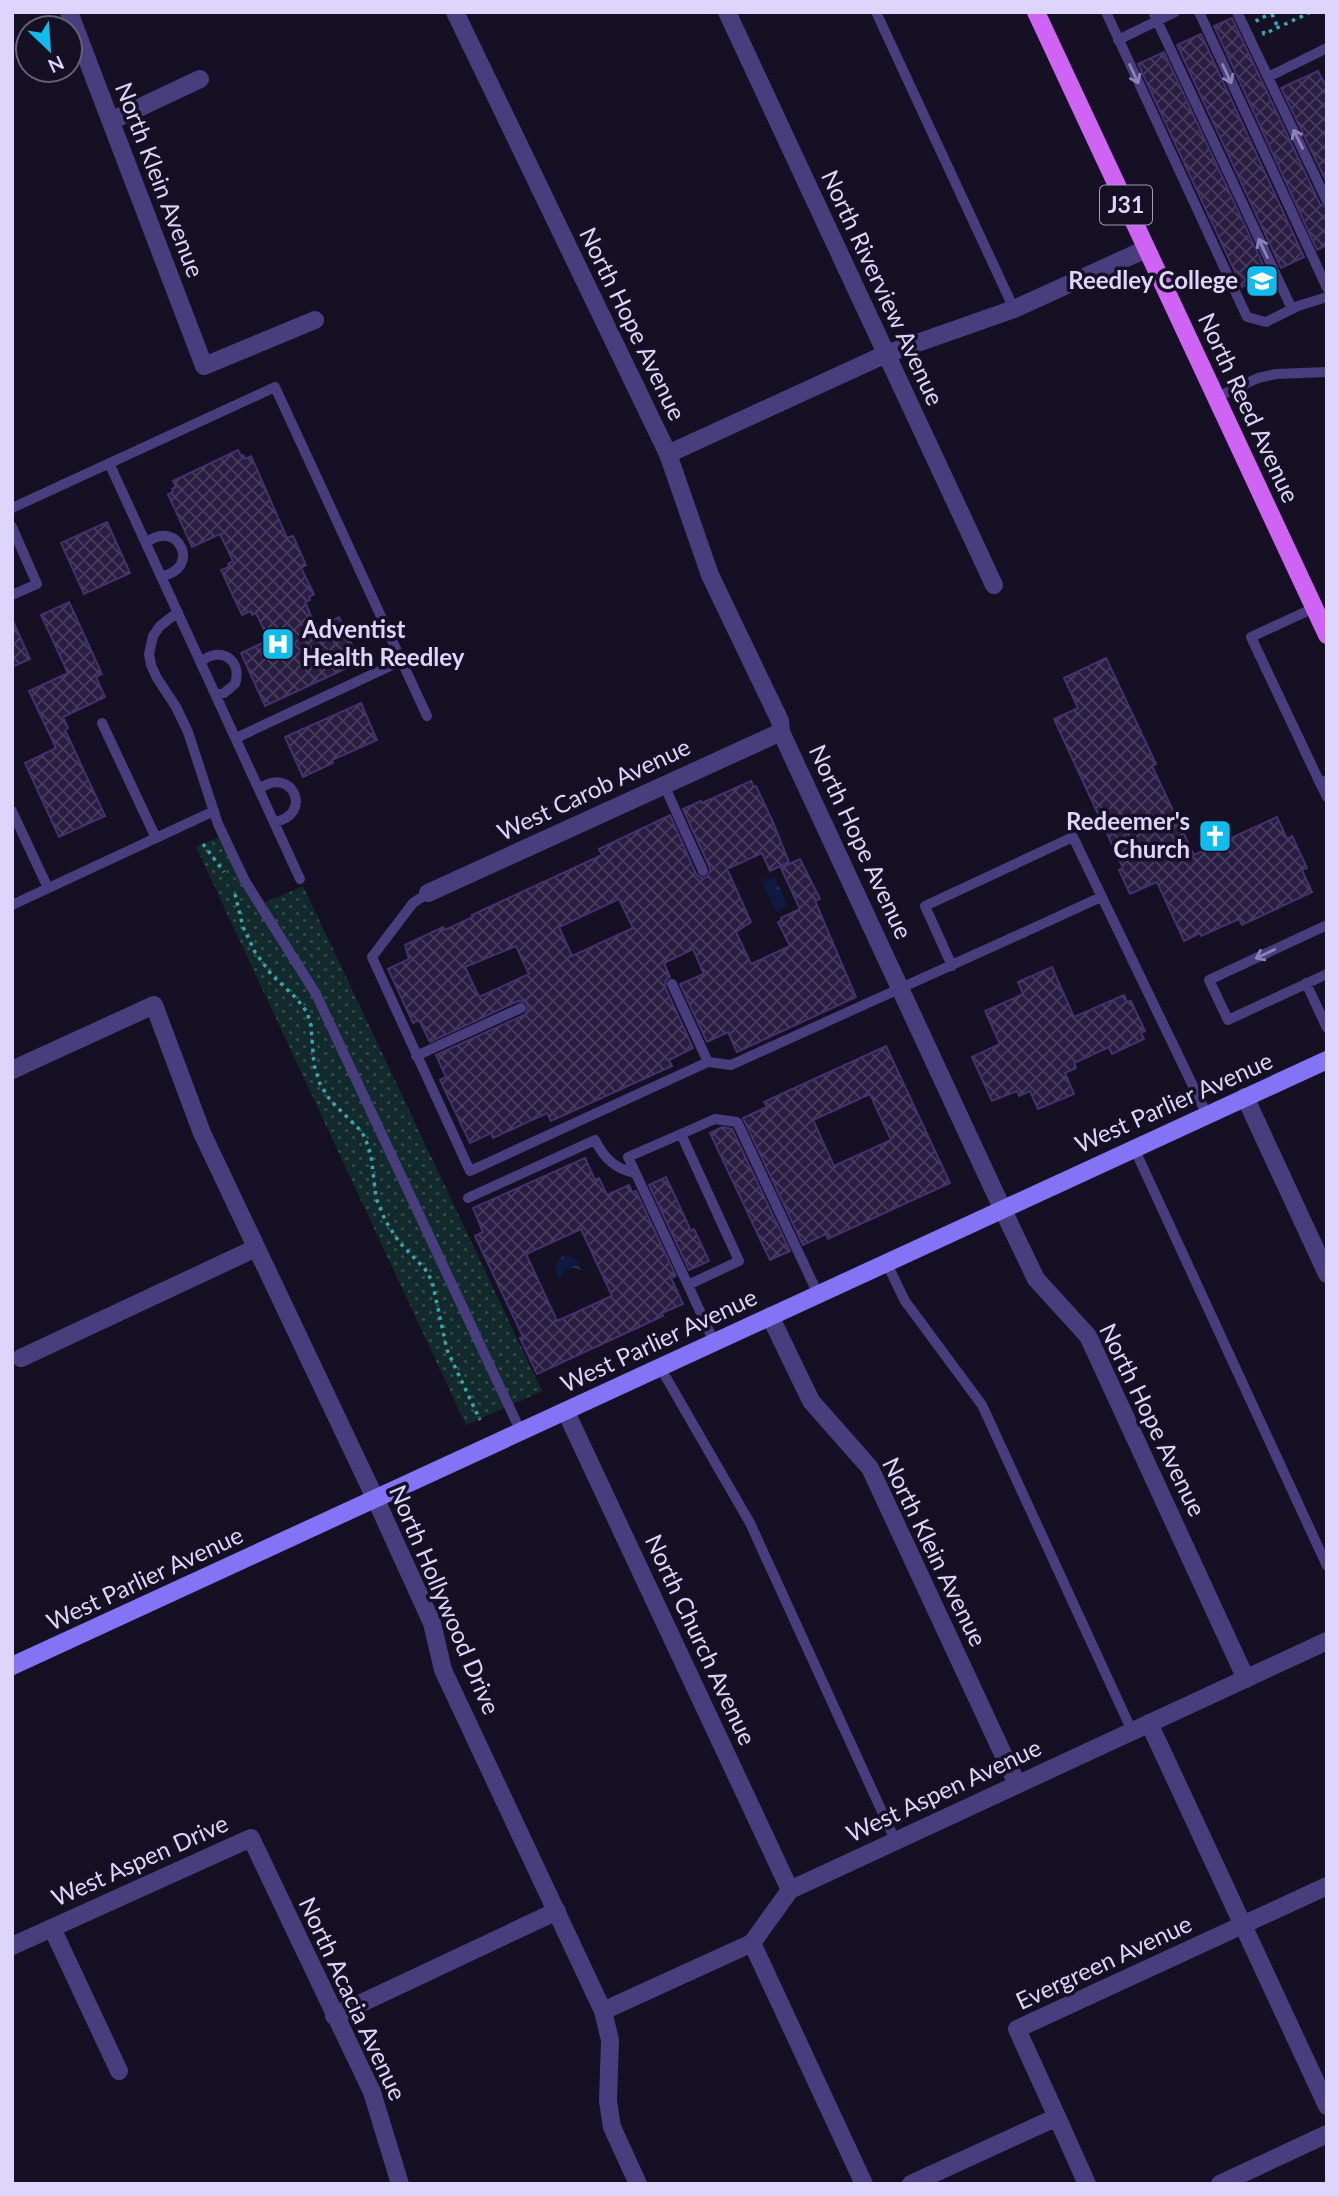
<svg xmlns="http://www.w3.org/2000/svg" width="1339" height="2196" font-family="Lato,sans-serif">
  <style>
    .grass { fill: url(#grass-dots) }
    .water { fill: url(#water-ripples) }
    .building { fill: url(#building-cross-hatch); stroke: #44316d; stroke-width: 2; fill-rule: evenodd }
    .lines { fill: none; stroke-linecap: round; stroke-linejoin: round }
    .path { stroke: #38a6ad; stroke-width: 3.5; stroke-dasharray: 3.5 5; stroke-linecap: butt }
    .lane { stroke: #483e7e; stroke-width: 10 }
    .street { stroke: #483e7e; stroke-width: 18 }
    .secondary { stroke: #8573f5; stroke-width: 18 }
    .primary { stroke: #cf64f4; stroke-width: 18 }
    .oneway { stroke: #8c82b7 }
    .labels { text-anchor: middle; stroke-width: 7; stroke-linejoin: round; paint-order: stroke }
    .shield { fill: #151023; stroke: #a29abb; stroke-width: 2 }
    .shield-label { font-size: 23px; font-weight: bold; fill: #ded5fc }
    .street-label { font-size: 24px; fill: #ded5fc; stroke: #151023 }
    .poi-label { font-size: 24px; font-weight: bold; fill: #ded5fc; stroke: #151023; text-anchor: end }
  </style>
  <defs>
    <pattern id="grass-dots" width="8" height="8" patternUnits="userSpaceOnUse" patternTransform="scale(1.75)"><rect width="8" height="8" fill="#132a2c"/><path d="M2 2h.1M6 6h.1" fill="none" stroke="#35484c" stroke-width="1.8" stroke-linecap="round"/></pattern>
    <pattern id="water-ripples" width="26" height="14" patternUnits="userSpaceOnUse" patternTransform="scale(1.75)"><rect width="26" height="14" fill="#0d193e"/><path d="M2 4q2-2 4 0t4 0M15 11q2-2 4 0t4 0" fill="none" stroke="#303a5b"/></pattern>
    <pattern id="building-cross-hatch" width="8" height="8" patternUnits="userSpaceOnUse" patternTransform="scale(1.75)"><rect width="8" height="8" fill="#291d42"/><path d="M0 0l8 8M0 8l8-8" fill="none" stroke="#483d5e"/></pattern>
  </defs>
  <rect width="100%" height="100%" fill="#151023"/>
  <path class="grass" d="M224 835 259 905 303 886 542 1391 466 1425 196 847Z"/>
  <path class="water" d="M774 876 788 906 776 912 762 882Z
    M564 1256H568L577 1259 581 1270C571 1264 562 1269 560 1280 553 1271 554 1262 564 1256Z"/>
  <path class="building" d="M1232 18 1320 204 1327 208V245L1317 250 1214 26Z
    M1201 34 1304 257 1281 268 1177 45Z
    M1164 52 1268 275 1242 287 1138 64Z
    M1318 71 1327 88V183L1281 88Z
    M238 450 241 456 243 455 245 459 251 456 287 538 293 536 306 565 301 568 314 594 309 597 310 600 305 602 316 628 339 617 360 662 265 706 241 653 269 640 256 613 252 615 251 611 242 615 221 570 229 567 228 564 233 561 220 534 192 547 168 494 173 492 172 489 176 487 173 481Z
    M107 522 130 573 84 594 61 543Z
    M69 602 102 674 96 677 105 697 63 717 68 728 65 730 105 816 59 837 25 763 56 748 29 691 68 673 41 615Z
    M12 619 30 659 12 667Z
    M1106 658 1156 764 1152 766 1194 855 1277 817 1287 839 1292 836 1307 868 1302 870 1312 892 1242 925 1239 919 1201 936 1200 933 1184 941 1157 882 1130 894 1119 870 1123 868 1054 719 1078 708 1064 678Z
    M361 703 377 740 332 760 333 763 303 777 285 737Z
    M751 781 754 787 756 786 772 820 789 862 770 871 762 853 727 869 751 922 736 932 751 964 790 946 778 922 782 920 781 918 800 909 781 868 800 859 820 899 815 901 856 997 737 1052 728 1032 707 1042 680 984 704 974 693 949 664 963 670 977 666 980 665 987 693 1048 669 1060 672 1066 551 1121 547 1113 493 1138 491 1133 470 1143 440 1080 446 1077 436 1055 524 1015 527 1012 528 1006 525 1002 518 1001 430 1042 419 1020 413 1023 388 969 409 959 405 945 443 927 445 930 473 917 472 915 602 855 599 849 670 815 696 874 702 878 707 877 710 872V868L683 809 701 801 702 803ZM619 899 633 928 572 956 559 927ZM516 946 529 974 479 997 465 967Z
    M1052 967 1074 1017 1124 995 1127 1002 1131 1001 1145 1031 1141 1033 1144 1039 1112 1054 1109 1047 1074 1063 1076 1068 1065 1073 1074 1094 1038 1109 1030 1091 1019 1096 1017 1091 992 1101 972 1057 1000 1044 985 1011 1023 994 1018 982Z
    M886 1046 950 1183 828 1239 826 1234 803 1245 743 1118 767 1107 764 1102ZM870 1094 891 1140 834 1166 813 1120Z
    M722 1127 732 1129 790 1251 770 1260 710 1133Z
    M585 1158 595 1180 599 1178 607 1195 629 1185 632 1192 636 1191 676 1276 671 1278 683 1304 662 1313 663 1316 537 1374 520 1338 523 1337 475 1236 483 1232 473 1208ZM581 1229 612 1296 557 1321 526 1254Z
    M666 1177 691 1231 694 1229 709 1261 689 1270 649 1185Z"/>
  <g class="lines">
    <path class="path" d="M1272 14 1278 28
      M1258 22 1257 20 1274 12
      M1263 31 1264 34 1311 12
      M203 844 224 872
      M235 894 243 927 255 952 271 974 296 998 307 1012 311 1026 314 1065 320 1084 330 1100 361 1131 365 1138 371 1155 376 1198 385 1220 399 1242 425 1269 432 1281 447 1350 480 1420"/>
    <path class="lane" d="M876 12 1014 309
      M1106 12 1247 317 1266 322 1298 306 1327 297
      M1153 12 1292 309
      M1199 12 1327 288
      M1237 12 1327 201
      M1118 40 1175 12
      M1268 77 1327 48
      M1217 397 1258 378 1276 374 1327 372
      M109 463 300 879
      M12 508 275 387 427 716
      M12 527 37 584 12 595
      M146 543C179 517 202 570 161 576
      M1314 608 1251 637 1320 783
      M178 612 160 626 153 636 149 654 151 665 157 678 176 707 188 732 218 824 245 881 316 994 521 1432
      M201 662C220 645 243 660 235 684L224 693 216 695
      M102 723 156 838
      M236 738 401 661
      M1327 780 1320 783 1327 797
      M664 785 703 871
      M259 789C293 764 314 816 274 822
      M12 811 48 888
      M428 893 413 903 372 957 470 1171 708 1062 731 1065C854 1009 978 954 1101 897
      M12 905 214 811
      M1327 925 1209 980 1228 1020 1327 974
      M952 966 925 906 1073 837 1207 1115
      M1306 983 1327 1028
      M672 984 708 1062
      M416 1056 521 1008
      M681 1134 715 1119 737 1122 818 1294
      M1134 1148 1327 1566
      M468 1198 595 1140C604 1158 615 1169 635 1173
      M886 1262 905 1301 982 1405 1132 1731
      M688 1285 628 1157 681 1134 739 1261 688 1285 714 1342
      M660 1367 750 1523 895 1840"/>
    <path class="street" d="M69 12 204 366 315 320
      M455 12 668 454 710 575 780 721 781 732 1002 1208 1036 1279 1088 1336 1246 1679
      M727 12 994 585
      M111 121 200 79
      M668 454 886 354 1014 309 1146 249
      M428 893 781 732
      M12 1070 154 1005 202 1133 376 1500 432 1623 443 1670 603 2011 610 2040 608 2101 612 2127 638 2184
      M1245 1097 1327 1274
      M770 1316 811 1401 870 1468 1017 1784
      M21 1358 256 1248
      M566 1412 790 1890
      M1149 1723 1327 2106
      M52 1928 119 2071
      M752 1943 864 2184
      M12 1946 251 1838 372 2092 400 2184
      M603 2011 752 1943 790 1890 1327 1641
      M334 2016 557 1911
      M1057 2117 1087 2184
      M911 2184 1057 2117 1017 2029 1327 1886
      M1220 2184 1327 2134"/>
    <path class="secondary" d="M12 1666C451 1465 888 1260 1327 1060"/>
    <path class="primary" d="M1036 12 1327 635"/>
  </g>
  <defs><path id="oneway-shaft" d="M-6 0H5M1.5-3L5.5 0L1.5 3" fill="none" stroke-width="1.6" stroke-linecap="round" stroke-linejoin="round" transform="scale(1.75)"/></defs>
  <g class="oneway">
    <use href="#oneway-shaft" transform="translate(1134 74) rotate(65)"/>
    <use href="#oneway-shaft" transform="translate(1227 74) rotate(65)"/>
    <use href="#oneway-shaft" transform="translate(1298 139) rotate(-116)"/>
    <use href="#oneway-shaft" transform="translate(1263 248) rotate(-115)"/>
    <use href="#oneway-shaft" transform="translate(1265 954) rotate(155)"/>
  </g>
  <defs>
    <symbol id="university-square" viewBox="-11 -11 22 22"><rect x="-9" y="-9" width="18" height="18" rx="4" fill="#11bbec" stroke="#151023"/><path d="M0-5L7-2L0 1L-7-2ZM-4 1L0 2.5L4 1V4Q0 6-4 4Z" fill="#fff"/></symbol>
    <symbol id="hospital-square" viewBox="-11 -11 22 22"><rect x="-9" y="-9" width="18" height="18" rx="4" fill="#11bbec" stroke="#151023"/><path d="M-5-5h3v3.5h4V-5h3V5h-3V1.5h-4V5h-3Z" fill="#fff"/></symbol>
    <symbol id="church-square" viewBox="-11 -11 22 22"><rect x="-9" y="-9" width="18" height="18" rx="4" fill="#11bbec" stroke="#151023"/><path d="M-1.2-6h2.4v3.5h3.3v2.4h-3.3V6h-2.4V-.1h-3.3v-2.4h3.3Z" fill="#fff"/></symbol>
  </defs>
  <g fill-rule="evenodd">
    <use href="#university-square" x="1243" y="262" width="38" height="38"/>
    <use href="#hospital-square" x="259" y="625" width="38" height="38"/>
    <use href="#church-square" x="1196" y="817" width="38" height="38"/>
  </g>
  <g class="labels">
    <rect class="shield" x="1100" y="185.5" width="52" height="39" rx="5"/>
    <g class="shield-label">
      <text x="1126" y="213">J31</text>
    </g>
    <g class="street-label">
      <text transform="translate(159 180) rotate(69)" y="8">North Klein Avenue</text>
      <text transform="translate(882 288) rotate(65)" y="8">North Riverview Avenue</text>
      <text transform="translate(632 324) rotate(64)" y="8">North Hope Avenue</text>
      <text transform="translate(1248 408) rotate(65)" y="8">North Reed Avenue</text>
      <text transform="translate(594 790) rotate(-25)" y="8">West Carob Avenue</text>
      <text transform="translate(860 842) rotate(65)" y="8">North Hope Avenue</text>
      <text transform="translate(1174 1103) rotate(-24)" y="8">West Parlier Avenue</text>
      <text transform="translate(659 1341) rotate(-25)" y="8">West Parlier Avenue</text>
      <text transform="translate(1152 1420) rotate(64)" y="8">North Hope Avenue</text>
      <text transform="translate(934 1552) rotate(64)" y="8">North Klein Avenue</text>
      <text transform="translate(145 1579) rotate(-25)" y="8">West Parlier Avenue</text>
      <text transform="translate(444 1600) rotate(67)" y="8">North Hollywood Drive</text>
      <text transform="translate(700 1640) rotate(65)" y="8">North Church Avenue</text>
      <text transform="translate(944 1791) rotate(-25)" y="8">West Aspen Avenue</text>
      <text transform="translate(140 1861) rotate(-24)" y="8">West Aspen Drive</text>
      <text transform="translate(1104 1963) rotate(-25)" y="8">Evergreen Avenue</text>
      <text transform="translate(352 1999) rotate(65)" y="8">North Acacia Avenue</text>
    </g>
    <g class="poi-label">
      <text x="1238" y="289">Reedley College</text>
      <text x="302" y="638" text-anchor="start">Adventist<tspan x="302" dy="28">Health Reedley</tspan></text>
      <text x="1190" y="830">Redeemer's<tspan x="1190" dy="28">Church</tspan></text>
    </g>
  </g>
  <rect width="1339" height="2196" fill="none" stroke="#ded5fc" stroke-width="28"/>
  <g transform="translate(49 49) rotate(155)"><circle r="33" fill="#151023" stroke="#655f7a" stroke-width="2"/>
  <path d="M0-5L12 26L0 18L-12 26Z" fill="#11bbec"/>
  <text y="-10" font-size="19" font-weight="bold" text-anchor="middle" fill="#ded5fc">N</text>
  </g>
</svg>
